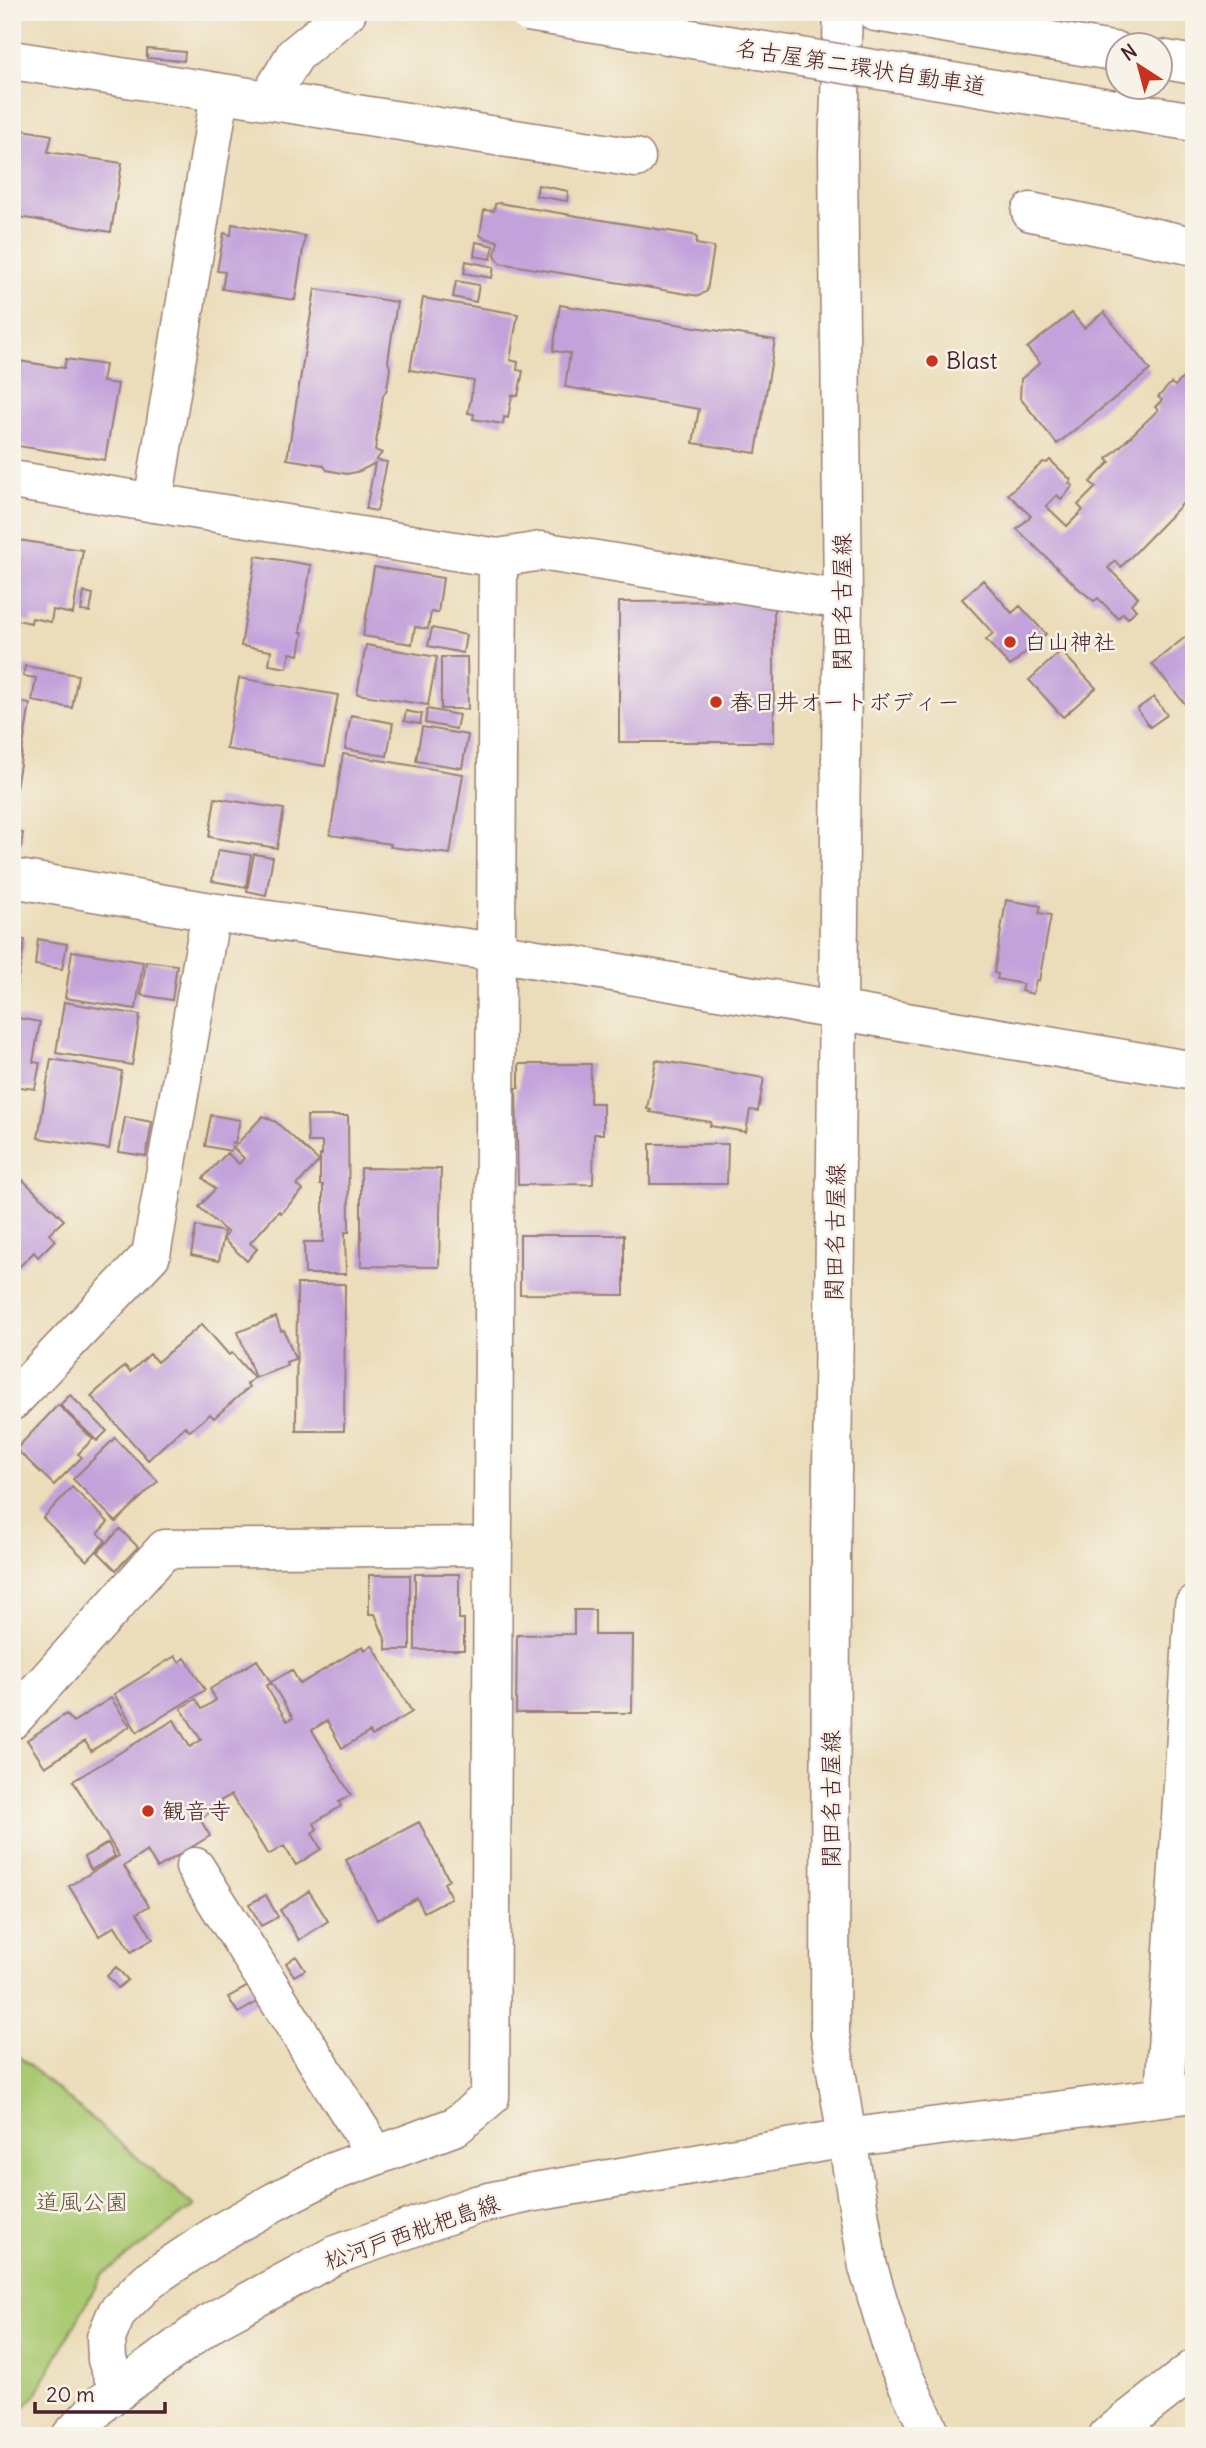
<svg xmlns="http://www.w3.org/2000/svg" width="1206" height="2448" font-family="Delius,'Klee One',sans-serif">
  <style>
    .green { fill: #aaca72; stroke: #7a744e; stroke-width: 2 }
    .building { fill: #c2a2da }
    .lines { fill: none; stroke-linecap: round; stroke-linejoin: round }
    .minor-casing { stroke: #9a7e72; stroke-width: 41 }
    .major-casing { stroke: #9a7e72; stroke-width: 41 }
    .highway-casing { stroke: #9a7e72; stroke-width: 41 }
    .minor { stroke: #fff; stroke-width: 38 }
    .major { stroke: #fff; stroke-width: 38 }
    .highway { stroke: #fff; stroke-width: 38 }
    .highway-bridge-casing { stroke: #9a7e72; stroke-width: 41; stroke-linecap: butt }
    .highway-bridge { stroke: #fff; stroke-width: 38 }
    .poi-dot { fill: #c8321e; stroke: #f7f3e8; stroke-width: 2.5 }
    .labels { text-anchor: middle; stroke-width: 5; stroke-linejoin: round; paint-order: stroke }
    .street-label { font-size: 23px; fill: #4a1f2b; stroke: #f7f3e8 }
    .poi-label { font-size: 23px; fill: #4a1f2b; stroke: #f7f3e8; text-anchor: start }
    .park-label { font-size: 23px; fill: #675240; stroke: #f7f3e8 }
  </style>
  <rect width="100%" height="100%" fill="#f7f3e8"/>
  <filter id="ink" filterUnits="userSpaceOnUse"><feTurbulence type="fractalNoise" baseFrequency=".0143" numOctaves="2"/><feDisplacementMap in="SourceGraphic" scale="14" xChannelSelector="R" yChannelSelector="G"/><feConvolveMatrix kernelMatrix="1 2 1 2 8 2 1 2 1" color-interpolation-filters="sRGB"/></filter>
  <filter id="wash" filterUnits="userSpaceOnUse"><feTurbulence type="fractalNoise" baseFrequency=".00686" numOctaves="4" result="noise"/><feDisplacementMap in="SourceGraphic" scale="28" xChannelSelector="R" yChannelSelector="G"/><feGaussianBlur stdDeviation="1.57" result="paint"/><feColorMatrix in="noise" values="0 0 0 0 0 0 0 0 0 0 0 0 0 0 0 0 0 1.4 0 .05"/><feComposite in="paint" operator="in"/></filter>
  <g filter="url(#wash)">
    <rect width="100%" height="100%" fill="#ebddb9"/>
    <path class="green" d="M12 2051 194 2206 102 2275 35 2396 12 2419Z"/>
    <g id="blocks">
      <path class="building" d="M147 49 185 52 184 61 147 58Z
        M12 128 52 135 48 152 122 163 111 232 12 216Z
        M538 185 568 191 567 201 536 196Z
        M499 203 693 235 697 238 696 244 714 247 707 291 699 296 500 263 495 255 498 241 484 238 480 235 484 210 494 211 495 204Z
        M232 224 305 236 295 300 222 289 225 272 217 271 224 233 231 235Z
        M476 242 494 246 491 259 474 256Z
        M466 261 494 267 492 278 464 273Z
        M456 281 479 285 476 302 453 297Z
        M315 289 397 302 388 361 390 368 387 389 383 396 375 450 382 453 376 460 387 462 377 511 366 509 375 463 360 471 347 474 327 470 323 465 287 459Z
        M423 298 518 314 510 360 518 362 517 370 523 371 518 396 512 395 508 418 504 417 503 424 473 419 474 414 468 413 474 381 410 370Z
        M560 305 775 340 756 453 693 443 699 409 565 387 570 353 553 351Z
        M1104 312 1150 370 1057 444 1020 398 1021 379 1040 363 1027 348 1072 313 1084 328Z
        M66 359 105 365 102 382 118 384 105 460 12 445V360L64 368Z
        M1194 367V492L1121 567 1115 561 1108 568 1138 597 1131 604 1136 610 1128 618 1123 613 1118 618 1098 598 1094 601 1078 588 1017 529 1031 516 1008 494 1043 462 1047 463 1050 460 1071 480 1069 483 1073 486 1061 499 1057 495 1046 506 1067 526 1083 510 1078 505 1096 487 1090 482 1110 462 1107 459 1158 410 1155 407 1162 400 1158 397 1171 383 1175 386Z
        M12 507 18 508 14 535H12Z
        M18 540 83 550 73 614 53 610 51 622 32 618 31 623 12 619V543L17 544Z
        M256 556 311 565 300 632H303L299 655 290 653 287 668 269 665 271 651 241 646Z
        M374 567 443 578 438 613 431 612 428 629 415 627 412 644 363 636Z
        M983 580 1012 613 1020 606 1046 634 1010 666 986 640 993 633 962 599Z
        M84 592 93 594 90 612 81 611Z
        M774 601V742H619V602Z
        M432 628 466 635 463 653 428 646Z
        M1194 630V715L1152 664Z
        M366 645 437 657 428 705 357 694Z
        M1061 651 1096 688 1063 717 1029 680Z
        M441 657H467L468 709H441Z
        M25 666 78 675 72 708 32 701 36 678 23 676Z
        M239 678 338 695 325 766 226 749Z
        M1154 697 1167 715 1150 727 1137 709Z
        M12 701 30 704 16 788 12 787Z
        M427 709 459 715 456 729 425 723Z
        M406 711 422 714 420 724 404 721Z
        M351 715 393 723 387 756 345 749Z
        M422 727 468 735 462 768 416 761Z
        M343 754 463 774 450 854 390 847 391 844 330 835Z
        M215 798 284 809 277 848 209 837Z
        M12 831 23 833 21 847 12 846Z
        M218 850 251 855 246 887 212 881Z
        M254 854 273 857 266 895 247 891Z
        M1006 900 1041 906 1039 913 1051 915 1039 981 1036 980 1033 994 1021 991 1023 984 997 979 998 974 994 973Z
        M12 938 25 940 14 1000H12Z
        M38 939 67 944 62 969 35 965Z
        M72 951 143 962 136 1009 65 998Z
        M146 961 177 965 172 1000 141 995Z
        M64 1002 140 1015 132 1065 56 1053Z
        M12 1017 40 1022 33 1062 40 1063 35 1089 12 1086Z
        M51 1059 122 1071 109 1149 38 1138Z
        M656 1060 764 1078 758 1111 750 1110 746 1132 710 1126 711 1122 650 1112 651 1110 647 1109Z
        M519 1064H591L590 1103H603V1134H594L593 1184 518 1185 516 1088H519Z
        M211 1115 240 1120 235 1143 232 1142 231 1151 205 1146Z
        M263 1116 276 1122 319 1161 297 1185 303 1190 281 1213 279 1211 250 1243 257 1249 247 1261 223 1239 219 1261 191 1255 196 1226 224 1232 223 1239 228 1233 199 1207 215 1189 203 1178 227 1153 239 1164 244 1158 233 1148Z
        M307 1116H348L349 1232H345L346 1274H305L304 1242H323V1185H320V1155H322V1142H308Z
        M125 1117 152 1122 146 1156 119 1152Z
        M650 1144H728L727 1184H650Z
        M361 1168 441 1169 439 1267 361 1266Z
        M23 1180 64 1220 49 1234 55 1240 38 1257 34 1252 19 1267 12 1260V1192Z
        M520 1235H624V1295L520 1294Z
        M297 1284H345L344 1431H296Z
        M276 1317 281 1331 284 1330 295 1359 286 1362 287 1366 255 1378 238 1332Z
        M202 1324 229 1355 232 1353 254 1378 247 1384 249 1387 214 1418 210 1414 190 1431 185 1426 148 1460 91 1396 125 1366 130 1372 150 1354 157 1362Z
        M70 1395 107 1431 97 1441 60 1405Z
        M58 1405 93 1439 78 1454 82 1457 54 1485 16 1449Z
        M115 1438 158 1481 116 1522 73 1479Z
        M72 1487 108 1522 98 1533 106 1541 87 1561 43 1518Z
        M120 1529 138 1547 116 1570 98 1552Z
        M415 1574H459V1619H464V1650H415Z
        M369 1575H410V1650H386V1641L375 1614H369Z
        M574 1610H595V1635H633L632 1713H516L517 1635 574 1634Z
        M372 1645 412 1712 372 1736 370 1732 342 1748 327 1721 312 1730 351 1795 339 1802 341 1806 314 1823 317 1829 312 1833 321 1849 296 1865 284 1846 268 1855 231 1795 220 1801 222 1805 200 1819 210 1836 157 1868 147 1851 124 1866 149 1906 137 1913 153 1939 131 1952 115 1926 99 1936 69 1886 119 1856 73 1781 174 1720 190 1747 201 1740 181 1708 196 1699 202 1709 216 1700 210 1689 257 1660 271 1683 266 1686 287 1721 293 1718 271 1682 292 1670 300 1684 363 1646 365 1650Z
        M175 1656 179 1662 185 1658 205 1690 137 1732 114 1694Z
        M111 1698 130 1726 91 1751 85 1741 45 1767 27 1740 66 1714 73 1722Z
        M419 1822 449 1880 444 1883 451 1898 424 1912 417 1898 377 1920 346 1860Z
        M108 1843 115 1856 91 1870 84 1857Z
        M309 1891 328 1921 299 1940 280 1910Z
        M266 1895 278 1917 261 1926 249 1904Z
        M296 1956 305 1970 294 1976 286 1963Z
        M116 1967 128 1980 118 1988 107 1976Z
        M250 1985 259 2001 238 2013 228 1997Z"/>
    </g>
  </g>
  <g filter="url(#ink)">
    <use href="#blocks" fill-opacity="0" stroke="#9a7e72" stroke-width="2"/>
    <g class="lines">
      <defs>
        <path id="minor" d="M12 60 636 158
          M268 100 295 55 347 12
          M1031 212 1194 246
          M12 480 498 558 490 2097 456 2126 330 2173 276 2201 221 2232 149 2280 117 2312 106 2338 107 2360 119 2391
          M153 503 220 93
          M498 558 541 551 843 600
          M12 878 211 912 495 952 1194 1071
          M12 1401 151 1255 211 912
          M12 1720 165 1549 494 1546
          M195 1867 376 2155
          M1164 2097 1194 1605
          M846 2138 1194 2093
          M1108 2436 1194 2369"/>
        <path id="major" d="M843 12 838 153 843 600 831 1552 830 2034 868 2267 896 2360 932 2436
          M71 2436 103 2402 213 2321 335 2255 476 2205 529 2193 846 2138"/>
        <path id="highway" d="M876 12 1118 52
          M1160 59 1194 65"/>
      </defs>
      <use href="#minor" class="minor-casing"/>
      <use href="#major" class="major-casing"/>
      <use href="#highway" class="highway-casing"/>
      <use href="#minor" class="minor"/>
      <use href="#major" class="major"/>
      <use href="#highway" class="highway"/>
      <defs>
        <path id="highway-bridge" d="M528 12 1194 122"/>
      </defs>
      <use href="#highway-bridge" class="highway-bridge-casing"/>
      <use href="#highway-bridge" class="highway-bridge"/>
    </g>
  </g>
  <g class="poi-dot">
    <circle cx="932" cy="361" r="7"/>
    <circle cx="1010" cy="642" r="7"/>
    <circle cx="716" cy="702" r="7"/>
    <circle cx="148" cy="1811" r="7"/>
  </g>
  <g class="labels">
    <g class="street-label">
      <text transform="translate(861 67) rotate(9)" y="8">名古屋第二環状自動車道</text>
      <text transform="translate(842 602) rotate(-90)" y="8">関田名古屋線</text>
      <text transform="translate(835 1232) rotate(-89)" y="8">関田名古屋線</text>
      <text transform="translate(831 1799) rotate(-90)" y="8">関田名古屋線</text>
      <text transform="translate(412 2232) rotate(-19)" y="8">松河戸西枇杷島線</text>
    </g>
    <g class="poi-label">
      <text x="946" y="369">Blast</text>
      <text x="1024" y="650">白山神社</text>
      <text x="730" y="710">春日井オートボディー</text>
      <text x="162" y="1819">観音寺</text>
    </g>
    <g class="park-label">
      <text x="82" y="2210">道風公園</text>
    </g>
  </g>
  <rect width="1206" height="2448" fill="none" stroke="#f7f3e8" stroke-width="42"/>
  <g transform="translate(1139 66) rotate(324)"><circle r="33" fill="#f7f3e8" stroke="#b29e9c" stroke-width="2"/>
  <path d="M0-5L12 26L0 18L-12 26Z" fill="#c8321e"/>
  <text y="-10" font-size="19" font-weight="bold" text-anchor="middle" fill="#4a1f2b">N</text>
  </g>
  <path d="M35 2402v10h130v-10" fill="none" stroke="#4a1f2b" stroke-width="3.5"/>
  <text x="46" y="2402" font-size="21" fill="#4a1f2b" stroke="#f7f3e8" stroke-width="5" paint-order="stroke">20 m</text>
</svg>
